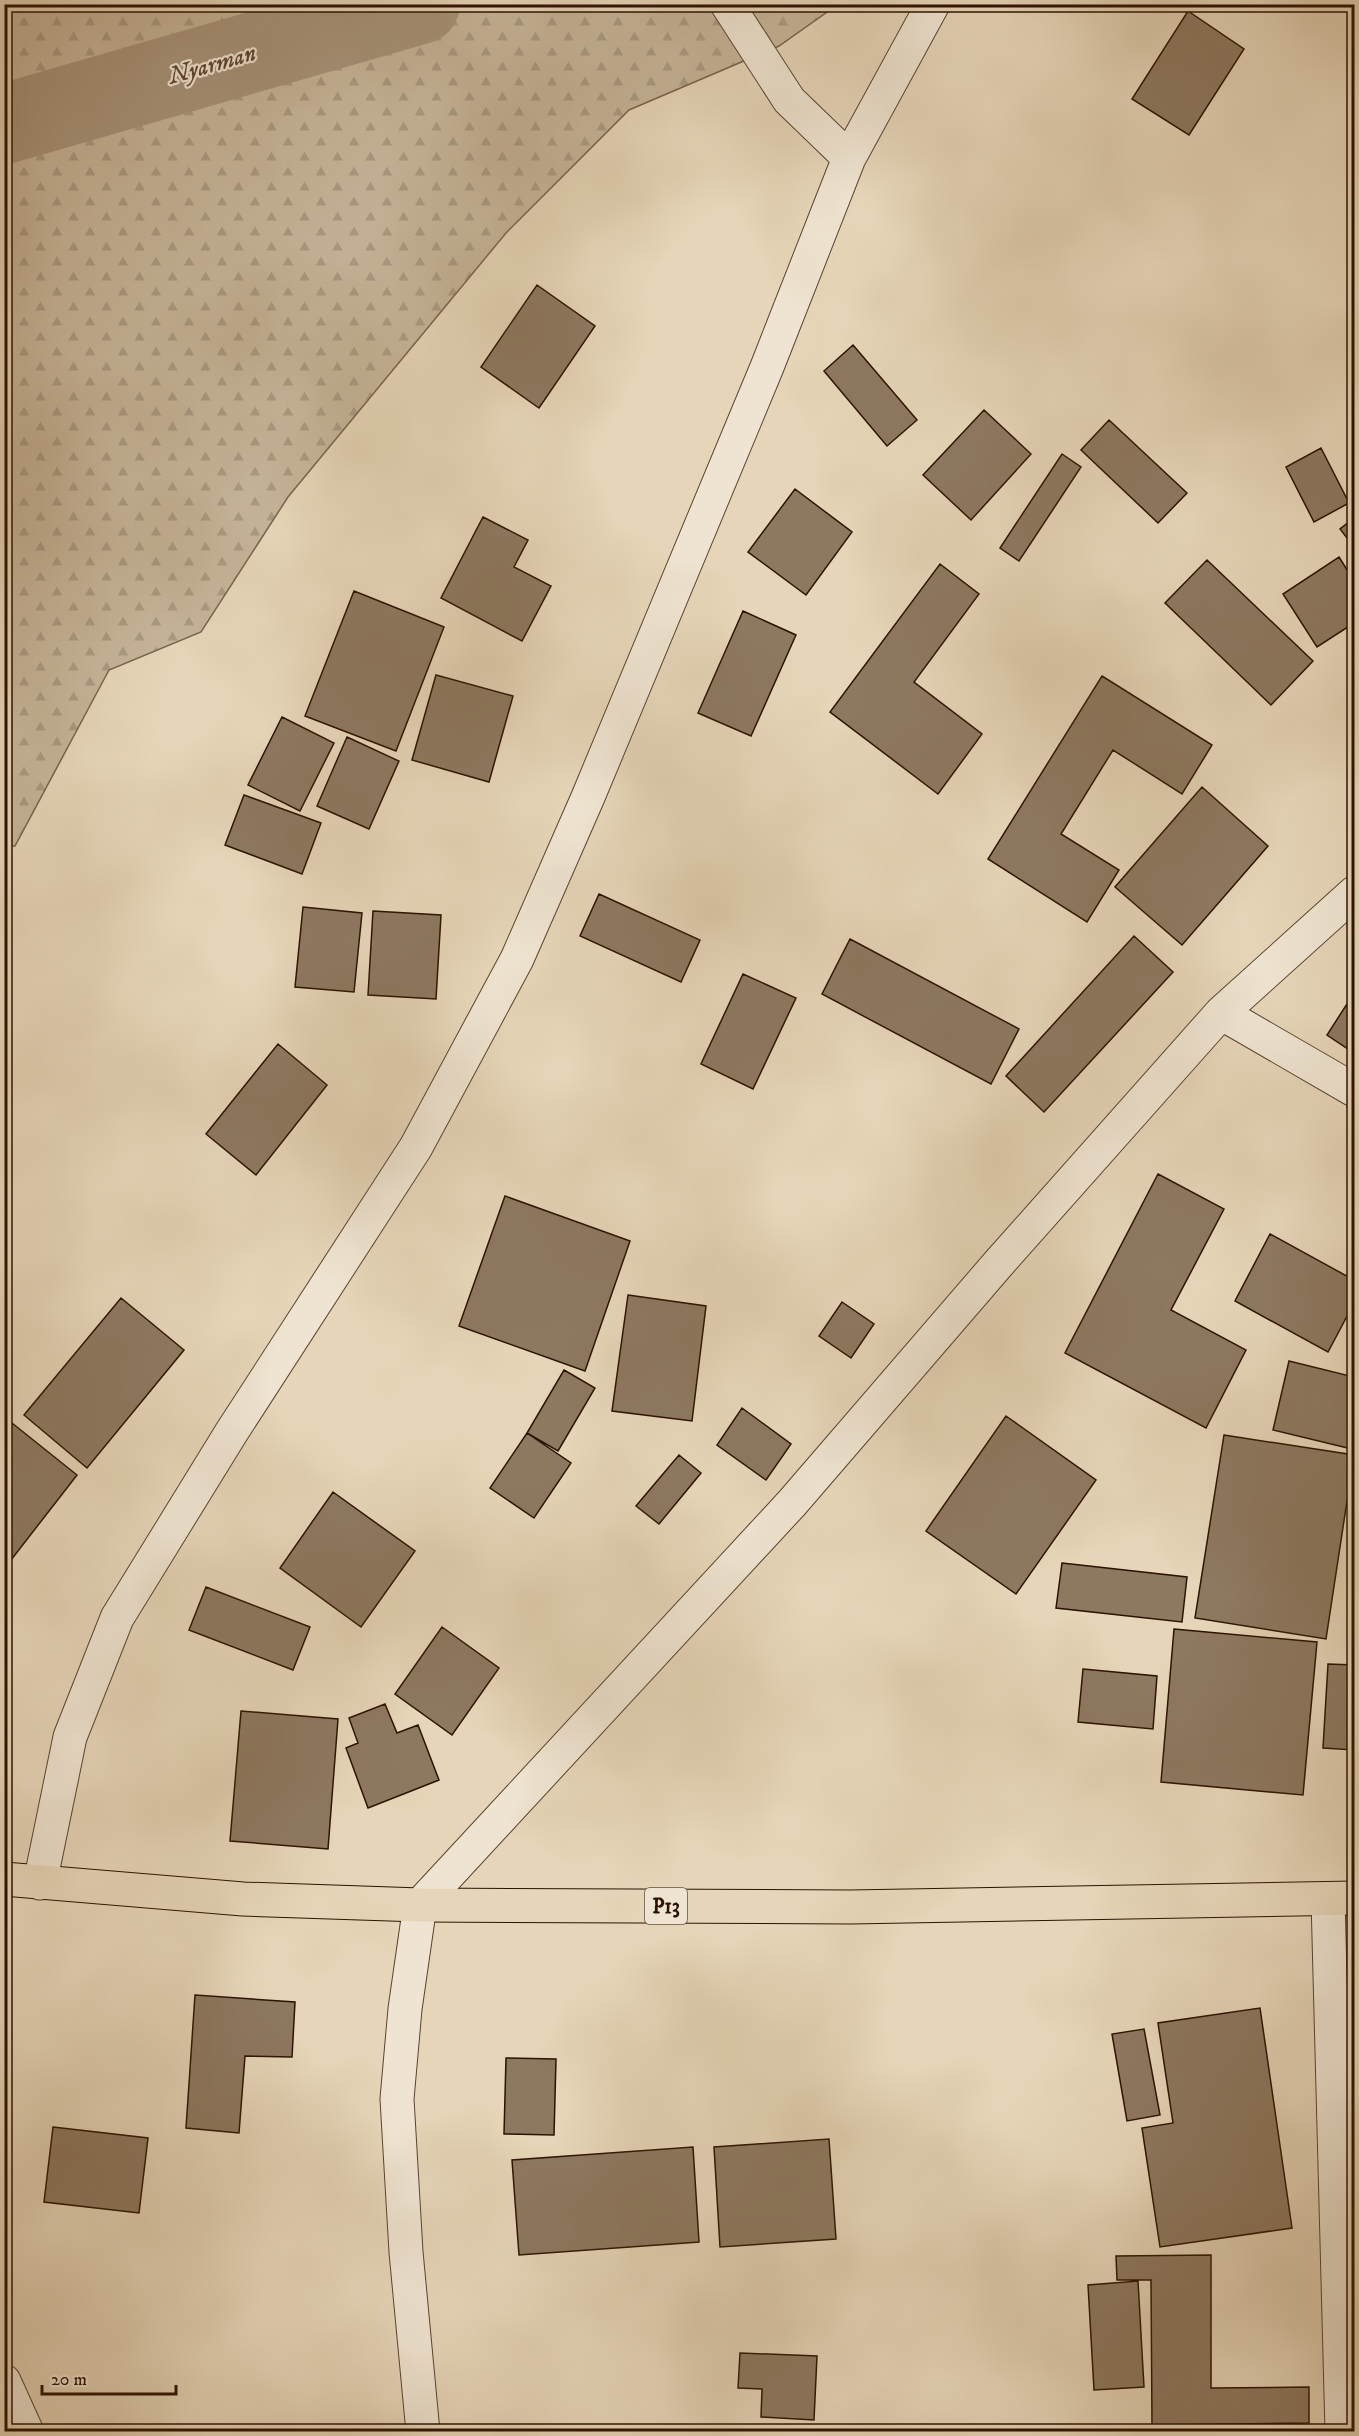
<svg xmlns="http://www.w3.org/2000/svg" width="1359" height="2436" font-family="'IM FELL DW Pica',serif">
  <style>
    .forest { fill: url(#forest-firs); stroke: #79644d; stroke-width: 1.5 }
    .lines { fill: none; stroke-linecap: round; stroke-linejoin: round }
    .river { stroke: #a7937a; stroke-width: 80 }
    .building { fill: #8d7860; stroke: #2c1301; stroke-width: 1.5 }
    .minor-casing { stroke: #5a442f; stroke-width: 35 }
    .primary-casing { stroke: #2c1301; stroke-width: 35 }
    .minor { stroke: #efe4d1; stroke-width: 33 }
    .primary { stroke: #e6d5b8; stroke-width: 33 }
    .labels { text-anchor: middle; stroke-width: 4.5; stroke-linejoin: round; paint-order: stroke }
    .shield { fill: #efe4d1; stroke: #66523f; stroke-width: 1.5 }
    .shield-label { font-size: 21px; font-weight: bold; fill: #2c1301 }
    .water-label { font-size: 24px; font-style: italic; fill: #5d4631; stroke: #efe4d1 }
  </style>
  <defs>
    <pattern id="forest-firs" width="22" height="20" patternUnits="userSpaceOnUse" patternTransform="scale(1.5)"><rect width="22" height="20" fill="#c6b499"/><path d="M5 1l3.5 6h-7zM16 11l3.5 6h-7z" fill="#aa9a82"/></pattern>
  </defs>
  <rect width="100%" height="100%" fill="#e6d5b8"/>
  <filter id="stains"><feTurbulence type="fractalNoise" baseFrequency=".00333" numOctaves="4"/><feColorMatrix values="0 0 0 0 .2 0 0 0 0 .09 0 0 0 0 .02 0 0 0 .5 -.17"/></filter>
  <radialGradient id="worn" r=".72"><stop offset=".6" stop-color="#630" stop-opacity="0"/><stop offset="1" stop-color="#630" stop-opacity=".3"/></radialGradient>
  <path class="forest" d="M4 5H837L779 46 629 110 506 233 288 497 201 632 109 670 15 846H5Z"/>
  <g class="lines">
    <path class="river" d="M4 124 420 4"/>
  </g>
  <path class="building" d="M1188 11 1244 49 1189 135 1132 99Z
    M537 285 595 326 539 408 481 367Z
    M853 345 917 420 887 446 824 371Z
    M984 410 1031 454 971 520 923 475Z
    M1109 420 1187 493 1158 523 1081 450Z
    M1321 448 1349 503 1314 522 1286 467Z
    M1062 454 1081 467 1019 561 1000 548Z
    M795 489 852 532 806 595 748 552Z
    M483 517 528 540 514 567 551 586 522 641 441 598Z
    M1354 518V547L1340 529Z
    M1339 557 1354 581V623L1317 647 1283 594Z
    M1207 560 1313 661 1271 705 1165 603Z
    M940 564 979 594 914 682 982 734 938 794 830 712Z
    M354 591 444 627 396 751 305 716Z
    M743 611 796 635 751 736 698 713Z
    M436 675 513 696 489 782 412 760Z
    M1102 676 1212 745 1182 794 1113 750 1061 834 1119 870 1087 922 988 859Z
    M282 717 334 743 300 811 248 785Z
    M347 737 399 761 369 829 317 806Z
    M1202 787 1268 846 1182 945 1115 887Z
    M244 795 321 823 302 874 225 845Z
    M599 894 700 940 681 982 580 936Z
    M303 907 362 913 354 992 295 987Z
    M373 911 441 915 436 999 368 995Z
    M1134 936 1173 972 1044 1112 1006 1076Z
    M850 939 1019 1029 991 1084 822 994Z
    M743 974 796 998 753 1089 701 1064Z
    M1354 993V1053L1327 1035Z
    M278 1044 327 1085 256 1175 206 1134Z
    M1158 1174 1224 1209 1171 1310 1246 1350 1206 1428 1065 1353Z
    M505 1196 630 1241 585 1371 459 1326Z
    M1270 1234 1354 1280V1303L1328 1352 1235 1301Z
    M628 1295 706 1306 692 1421 612 1411Z
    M121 1298 184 1350 87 1468 24 1415Z
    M842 1302 874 1324 851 1358 819 1336Z
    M1289 1361 1354 1377V1440L1352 1449 1273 1430Z
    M564 1370 595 1388 558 1451 527 1433Z
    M742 1408 791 1444 766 1480 717 1445Z
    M1006 1416 1096 1480 1016 1594 926 1531Z
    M12 1423 77 1475 4 1569V1434Z
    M527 1433 571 1463 534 1518 490 1488Z
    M1224 1435 1354 1455 1326 1639 1195 1618Z
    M679 1455 701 1473 659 1524 636 1506Z
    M333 1492 415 1551 361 1627 280 1568Z
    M1062 1563 1187 1577 1182 1622 1056 1608Z
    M206 1587 310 1627 293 1670 189 1630Z
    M442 1627 499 1668 452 1735 395 1694Z
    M1174 1629 1317 1642 1303 1795 1161 1782Z
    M1328 1664 1354 1665V1750L1323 1748Z
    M1083 1669 1157 1676 1153 1729 1078 1722Z
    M385 1704 397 1733 418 1725 439 1780 368 1808 346 1748 358 1743 349 1718Z
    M241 1711 338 1719 328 1849 230 1841Z
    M195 1995 295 2002 292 2057 245 2056 239 2133 186 2128Z
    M1260 2008 1292 2228 1160 2247 1142 2128 1173 2123 1158 2023Z
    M1144 2029 1160 2115 1127 2121 1112 2034Z
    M506 2058 556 2059 554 2135 504 2134Z
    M53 2127 148 2138 139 2213 44 2202Z
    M829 2139 836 2239 720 2247 714 2147Z
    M693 2147 699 2242 519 2255 512 2160Z
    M1211 2255V2388L1309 2387V2423L1152 2425 1151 2280H1117L1116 2256Z
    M1138 2281 1144 2387 1094 2390 1088 2285Z
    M740 2353 817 2356 814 2420 761 2417 762 2389 738 2388Z"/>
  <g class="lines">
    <defs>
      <path id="minor" d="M727 4 789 100 849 158
        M1221 1013 1354 1090
        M40 1883 70 1737 117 1618 231 1433 416 1147 517 959 588 797 767 367 849 158 933 4
        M1328 1899 1342 2432
        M4 2381 27 2432
        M423 2432 406 2252 397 2099 405 2009 420 1905 792 1503 998 1264 1221 1013 1354 893"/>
      <path id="primary" d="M4 1879 243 1899 420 1905 851 1907 1354 1898"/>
    </defs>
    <use href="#minor" class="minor-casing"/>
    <use href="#primary" class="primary-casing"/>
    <use href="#minor" class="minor"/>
    <use href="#primary" class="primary"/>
  </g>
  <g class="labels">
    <rect class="shield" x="645" y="1888" width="42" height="36" rx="4.5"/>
    <g class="shield-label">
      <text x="666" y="1913">P13</text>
    </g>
    <g class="water-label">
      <text transform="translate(212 64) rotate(-16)" y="8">Nyarman</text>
    </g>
  </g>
  <rect width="1359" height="2436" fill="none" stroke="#e6d5b8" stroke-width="24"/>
  <rect x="6" y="6" width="1347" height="2424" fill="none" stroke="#2c1301" stroke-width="3"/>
  <rect x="12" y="12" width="1335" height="2412" fill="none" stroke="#2c1301" stroke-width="1.5"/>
  <path d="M42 2385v9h134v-9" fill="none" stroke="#2c1301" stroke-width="3"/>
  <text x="51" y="2385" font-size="18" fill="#2c1301" stroke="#efe4d1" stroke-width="4.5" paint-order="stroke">20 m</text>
  <rect width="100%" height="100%" filter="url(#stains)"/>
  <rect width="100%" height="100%" fill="url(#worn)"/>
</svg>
